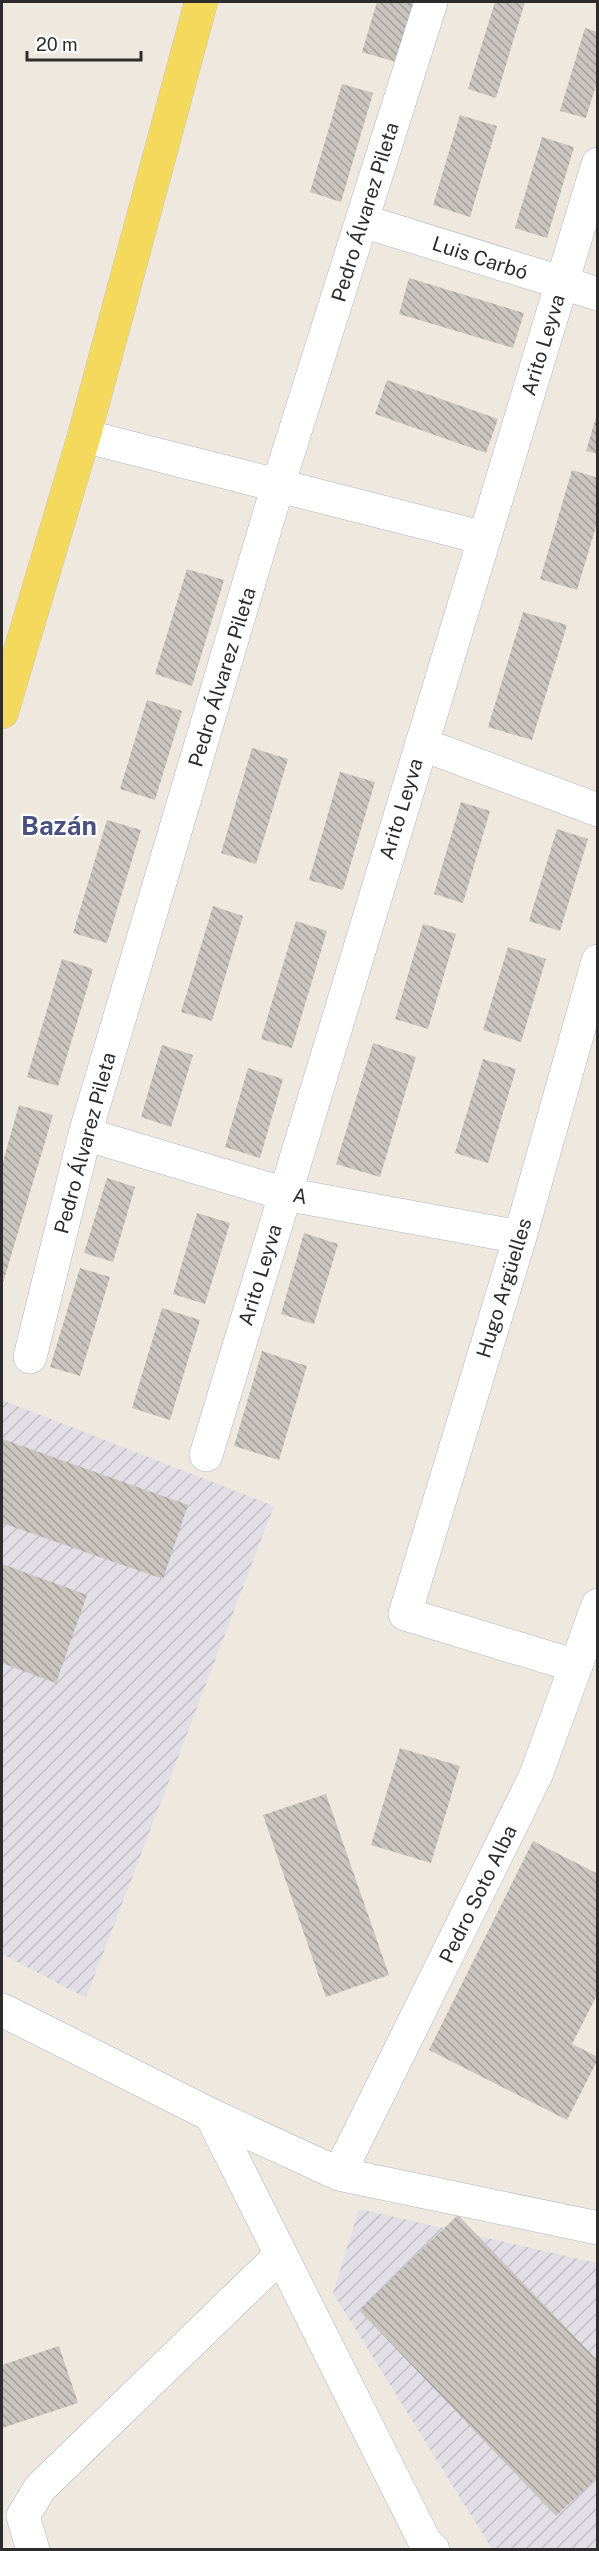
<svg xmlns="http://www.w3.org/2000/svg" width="599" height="2551" font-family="'Public Sans',sans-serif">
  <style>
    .industrial { fill: url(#industrial-furrows) }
    .building { fill: url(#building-back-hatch) }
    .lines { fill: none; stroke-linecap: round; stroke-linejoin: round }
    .minor-casing { stroke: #b2b3bf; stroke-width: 34 }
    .major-casing { stroke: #c8c8c8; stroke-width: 34 }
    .minor { stroke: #fff; stroke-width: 33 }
    .major { stroke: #f4d95c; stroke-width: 33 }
    .labels { text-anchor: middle; stroke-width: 4.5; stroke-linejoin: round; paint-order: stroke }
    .street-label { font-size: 20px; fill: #2c2c2c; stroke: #fff }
    .district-label { font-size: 26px; font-weight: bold; fill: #4a517e; stroke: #fff }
  </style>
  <defs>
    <pattern id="industrial-furrows" width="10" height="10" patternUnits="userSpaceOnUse" patternTransform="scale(1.5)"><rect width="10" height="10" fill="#e1dee6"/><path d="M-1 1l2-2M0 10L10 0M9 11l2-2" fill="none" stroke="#c1bfc5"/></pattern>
    <pattern id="building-back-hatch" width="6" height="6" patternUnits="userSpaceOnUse" patternTransform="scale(1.5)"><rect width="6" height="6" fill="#c9c4bd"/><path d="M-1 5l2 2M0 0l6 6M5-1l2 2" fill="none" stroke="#a39f9a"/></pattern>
  </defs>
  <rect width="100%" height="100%" fill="#eee8de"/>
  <path class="industrial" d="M2 1400 274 1506 86 1998 2 1954Z
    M359 2209 597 2263V2549H492L333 2293Z"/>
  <path class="building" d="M377 2H414L396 62 362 52Z
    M495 2H525L496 98 468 89Z
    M585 28 598 32V79L586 118 560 111Z
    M342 84 373 93 341 202 310 192Z
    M460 115 497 126 470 217 433 205Z
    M542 137 574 147 547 238 515 228Z
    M409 278 524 313 513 348 399 314Z
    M387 380 498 419 486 453 375 414Z
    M597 414H598V454L586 451Z
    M572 470 598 478V520L577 590 540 579Z
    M187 569 224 580 192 686 155 674Z
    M523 612 567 625 532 740 488 727Z
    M147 700 182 711 155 800 120 789Z
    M252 748 288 759 256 864 221 853Z
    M340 772 375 782 343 890 309 880Z
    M461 802 490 811 463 903 434 894Z
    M107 820 141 830 107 943 73 933Z
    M557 829 588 839 560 931 529 921Z
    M213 906 243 916 212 1021 181 1012Z
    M296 921 327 931 292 1048 261 1039Z
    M423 924 456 934 428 1029 395 1019Z
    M508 947 546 959 521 1042 483 1030Z
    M62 959 93 969 58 1086 27 1077Z
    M373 1043 416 1057 380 1177 336 1164Z
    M162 1045 193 1055 171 1127 141 1117Z
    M483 1059 516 1069 488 1163 455 1153Z
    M248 1068 283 1079 260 1158 225 1147Z
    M19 1105 53 1115 2 1286V1165Z
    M107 1178 135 1187 113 1262 84 1253Z
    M197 1213 230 1223 205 1304 173 1294Z
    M304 1233 338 1244 314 1324 281 1314Z
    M80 1268 110 1277 80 1376 50 1367Z
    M162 1308 200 1320 170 1420 132 1408Z
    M262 1351 307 1366 279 1460 234 1446Z
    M2 1439 188 1505 163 1579 2 1523Z
    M2 1564 87 1595 56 1683 2 1663Z
    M400 1748 460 1766 431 1863 371 1845Z
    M326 1794 389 1975 326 1997 263 1815Z
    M533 1841 598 1874V1993L572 2044 598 2057V2059L567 2120 429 2050Z
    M458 2215 598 2361V2477L556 2516 359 2310Z
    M59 2346 78 2403 2 2428V2365Z"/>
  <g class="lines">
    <defs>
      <path id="minor" d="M363 221 598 294
        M84 436 484 538
        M421 744 598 810
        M85 1134 285 1194 520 1237
        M30 1357 85 1134 278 485 431 2
        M206 1455 598 164
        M576 1666 405 1614 520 1237 598 961
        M2 2010 211 2115 339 2174 598 2228
        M211 2115 425 2542 433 2550
        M339 2174 536 1775 598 1605
        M33 2550 23 2516 40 2488 281 2255"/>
      <path id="major" d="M2 712 84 436 201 2"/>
    </defs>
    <use href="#minor" class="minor-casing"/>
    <use href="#major" class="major-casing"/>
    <use href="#minor" class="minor"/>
    <use href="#major" class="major"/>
  </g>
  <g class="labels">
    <g class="street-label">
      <text transform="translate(365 212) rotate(-73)" y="7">Pedro Álvarez Pileta</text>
      <text transform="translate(480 258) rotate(18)" y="7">Luis Carbó</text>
      <text transform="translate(543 345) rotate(-73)" y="7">Arito Leyva</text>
      <text transform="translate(222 677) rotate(-73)" y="7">Pedro Álvarez Pileta</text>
      <text transform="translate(401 809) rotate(-73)" y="7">Arito Leyva</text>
      <text transform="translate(85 1143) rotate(-75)" y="7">Pedro Álvarez Pileta</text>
      <text transform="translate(300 1196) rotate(11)" y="7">A</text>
      <text transform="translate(260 1275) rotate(-73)" y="7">Arito Leyva</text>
      <text transform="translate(504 1288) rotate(-73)" y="7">Hugo Argüelles</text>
      <text transform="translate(478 1894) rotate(-64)" y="7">Pedro Soto Alba</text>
    </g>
    <g class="district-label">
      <text x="59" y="835">Bazán</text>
    </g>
  </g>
  <rect width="599" height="2551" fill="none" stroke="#2c2c2c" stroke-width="6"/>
  <path d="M27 51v9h114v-9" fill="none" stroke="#2c2c2c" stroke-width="3"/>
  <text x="36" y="51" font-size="18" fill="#2c2c2c" stroke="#ffffff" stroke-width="4.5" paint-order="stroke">20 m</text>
</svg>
